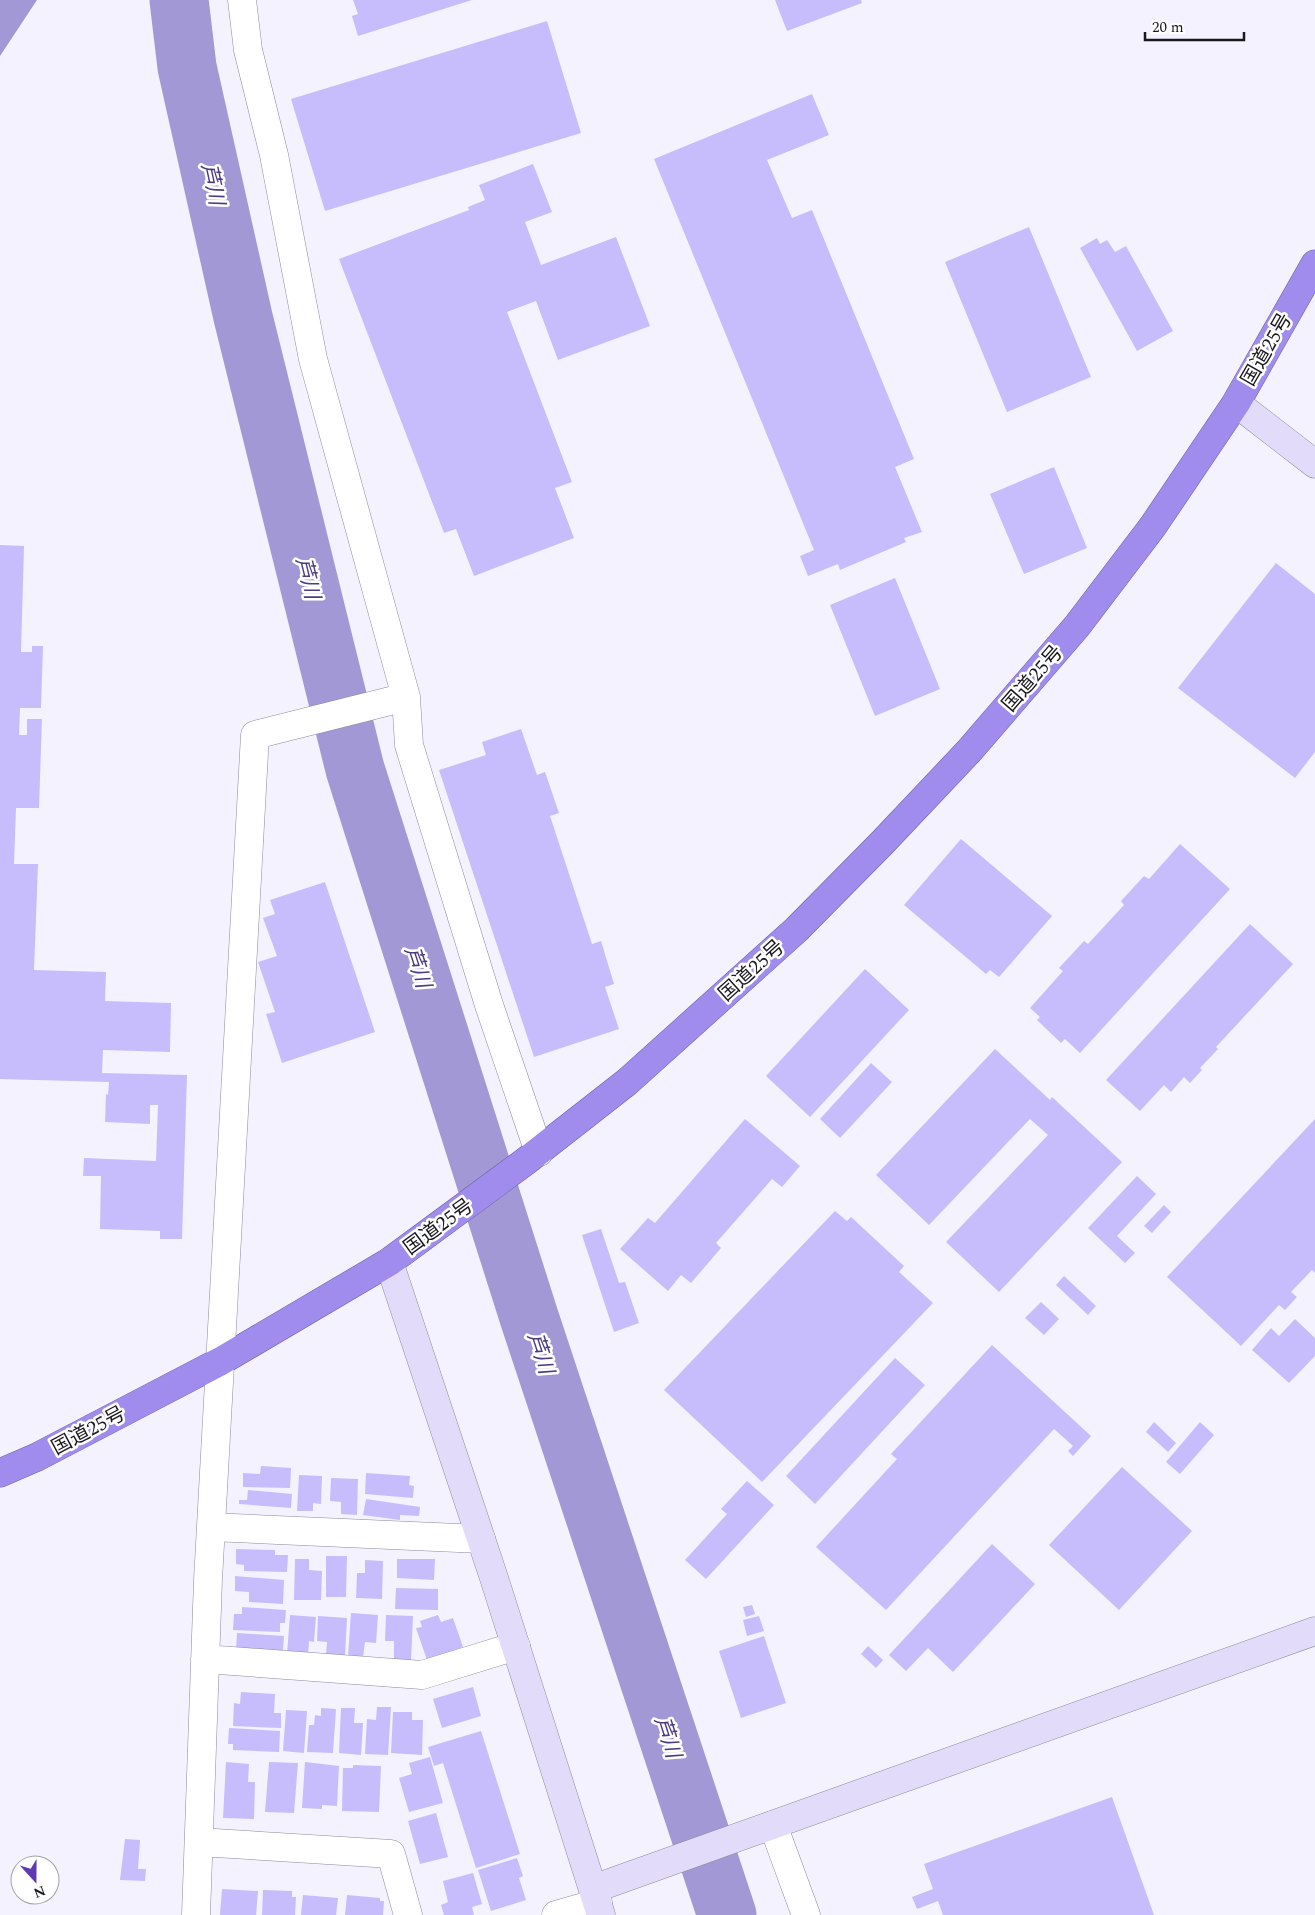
<svg xmlns="http://www.w3.org/2000/svg" width="1315" height="1915" font-family="Spectral,'Noto Sans JP',serif">
  <style>
    .water { fill: #a298d5 }
    .lines { fill: none; stroke-linecap: round; stroke-linejoin: round }
    .river { stroke: #a298d5; stroke-width: 59 }
    .building { fill: #c7bdfd }
    .street-casing { stroke: #8c8a9c; stroke-width: 29 }
    .secondary-casing { stroke: #8c8a9c; stroke-width: 29 }
    .highway-casing { stroke: #7063a5; stroke-width: 29 }
    .street { stroke: #fff; stroke-width: 28 }
    .secondary { stroke: #e2dcfa; stroke-width: 28 }
    .highway { stroke: #9f8ced; stroke-width: 28 }
    .labels { text-anchor: middle; stroke-width: 5; stroke-linejoin: round; paint-order: stroke }
    .street-label { font-size: 20px; fill: #19181f; stroke: #fff }
    .water-label { font-size: 21px; font-style: italic; fill: #4d3c85; stroke: #fff }
  </style>
  <rect width="100%" height="100%" fill="#f3f2fe"/>
  <path class="water" d="M0 0H37L0 56Z"/>
  <g class="lines">
    <path class="river" d="M179 0 187 67 243 317 355 769 529 1317 727 1915"/>
  </g>
  <path class="building" d="M353 0H472L358 36 352 16 358 14Z
    M775 0H861L862 3 787 31Z
    M547 21 581 133 325 211 291 99Z
    M812 94 829 135 767 160 792 218 812 210 914 459 895 467 922 532 904 538 906 542 840 570 838 564 808 576 800 556 814 550 654 159Z
    M533 164 552 212 525 222 541 265 616 237 650 326 558 360 536 301 507 312 572 482 555 488 574 538 474 576 456 529 444 533 339 259 469 210 468 207 485 200 479 185Z
    M1029 227 1091 377 1007 412 945 262Z
    M1097 238 1100 244 1107 240 1115 252 1126 246 1173 331 1137 351 1080 248Z
    M1054 467 1087 548 1024 574 990 494Z
    M0 545 24 546 21 652H32V646H43L41 708H20L19 735H27V719H42L39 808H16L14 864H38L34 970 106 972 105 1001 171 1003 170 1052 103 1050 102 1073 187 1075 182 1239H160V1231L100 1229 101 1176H83L84 1158 156 1161 158 1105H150V1124L105 1122 106 1094 108 1095 109 1082 0 1079Z
    M1276 563 1315 594V752L1295 778 1178 688Z
    M895 578 940 689 875 716 830 605Z
    M521 729 537 775 545 772 559 813 550 816 592 944 601 941 614 984 605 987 619 1029 534 1057 439 770 486 755 482 742Z
    M961 839 1052 916 999 977 990 970 986 974 904 905Z
    M1180 844 1230 889 1080 1053 1065 1039 1061 1043 1037 1020 1040 1017 1030 1008 1063 971 1059 968 1084 941 1088 944 1124 905 1121 901 1144 876 1149 879Z
    M325 882 375 1032 282 1063 266 1014 275 1012 258 962 277 956 263 918 275 914 270 900Z
    M1250 924 1293 964 1216 1047 1218 1049 1200 1068 1202 1070 1190 1083 1184 1077 1171 1092 1164 1085 1140 1111 1106 1080Z
    M865 969 909 1010 810 1117 766 1076Z
    M995 1049 1050 1100 1052 1097 1122 1162 999 1292 946 1242 1048 1135 1030 1119 929 1225 876 1175Z
    M871 1063 892 1082 840 1138 820 1119Z
    M745 1119 800 1166 782 1187 772 1179 716 1243 721 1248 691 1283 681 1275 668 1291 620 1249 648 1218 655 1223Z
    M1315 1119V1273L1312 1270 1291 1292 1297 1297 1285 1310 1279 1305 1241 1346 1167 1277Z
    M1137 1176 1156 1194 1117 1236 1135 1253 1125 1263 1088 1228Z
    M1164 1205 1171 1212 1152 1233 1144 1226Z
    M835 1211 847 1221 851 1217 904 1266 899 1272 933 1303 762 1482 664 1390Z
    M601 1229 619 1283 625 1282 639 1323 614 1332 582 1235Z
    M1064 1276 1096 1306 1088 1315 1056 1285Z
    M1041 1302 1059 1319 1044 1335 1025 1318Z
    M1295 1319 1315 1338V1356L1289 1383 1252 1350 1271 1328 1279 1336Z
    M992 1345 1091 1436 1073 1456 1068 1451 1073 1446 1054 1429 886 1610 816 1547 897 1459 891 1454Z
    M895 1358 925 1385 815 1504 786 1476Z
    M1154 1422 1176 1443 1168 1452 1146 1432Z
    M1200 1422 1214 1435 1180 1474 1166 1462Z
    M261 1466 291 1468 290 1488 243 1487V1473L260 1474Z
    M1122 1467 1192 1531 1119 1610 1049 1545Z
    M366 1473 410 1476 409 1485 414 1486 413 1498 365 1494Z
    M299 1475 322 1476 321 1504 313 1503V1511H297Z
    M331 1478 358 1479 357 1515 341 1514V1502L330 1501Z
    M747 1481 774 1505 706 1579 685 1560 727 1514 721 1509Z
    M248 1490 292 1494 291 1508 239 1504V1500H247Z
    M366 1499 420 1507 419 1516 400 1515V1520L363 1515Z
    M992 1544 1035 1584 953 1672 928 1648 906 1671 889 1655Z
    M236 1549 275 1550V1555H288L287 1572 244 1571V1565L236 1564Z
    M326 1556H347L346 1597H326Z
    M295 1559H309V1570L322 1571 321 1600H294Z
    M397 1559H435L434 1580 397 1578Z
    M365 1560 383 1561 382 1599 356 1598 357 1573H365Z
    M235 1576 284 1580 283 1604 249 1602V1592L235 1591Z
    M396 1588 438 1589V1610L395 1609Z
    M752 1605 755 1614 746 1617 743 1607Z
    M242 1607 286 1610 285 1623H280V1632L233 1630 234 1614H242Z
    M351 1613 378 1615 376 1643 365 1642 363 1657 348 1656Z
    M290 1615 316 1617 314 1642 309 1641 308 1655 287 1654Z
    M386 1615 413 1616 411 1660 394 1659V1641H385Z
    M438 1615 441 1622 453 1618 463 1647 427 1660 416 1628 422 1627 420 1621Z
    M318 1616 347 1618 345 1656 326 1655 327 1642 317 1641Z
    M759 1616 764 1631 747 1636 743 1620Z
    M237 1633 284 1636 283 1650H266V1652L236 1650Z
    M764 1636 786 1703 741 1718 719 1651Z
    M868 1646 883 1660 876 1668 861 1654Z
    M473 1687 481 1716 442 1728 433 1699Z
    M241 1692 275 1694 274 1713H281V1728L233 1726 234 1703 240 1704Z
    M377 1707H391L388 1755 365 1754 367 1719 376 1720Z
    M321 1708 336 1709 333 1753 307 1752 309 1725H314L315 1715 321 1716Z
    M341 1708H355L354 1723H363L361 1755 339 1753Z
    M286 1710 307 1711 304 1753 283 1751Z
    M393 1712H412V1720H423L422 1755 391 1753Z
    M229 1728 280 1731 279 1752 233 1750V1744H228Z
    M481 1731 520 1854 476 1868 443 1763 434 1766 428 1747Z
    M430 1757 443 1803 409 1812 399 1778 412 1774 409 1763Z
    M226 1762 249 1764 248 1782H255L254 1819 223 1818Z
    M269 1762 298 1763 294 1813 265 1812Z
    M305 1762 339 1766 337 1806 322 1805V1809L302 1808Z
    M353 1765 381 1766 379 1812 342 1811 343 1768H353Z
    M1112 1797 1154 1915H943L938 1901 917 1909 912 1897 933 1889 924 1864Z
    M436 1813 448 1857 420 1864 408 1821Z
    M125 1839 140 1840 138 1869H146L145 1881 120 1880Z
    M517 1858 523 1876 519 1878 526 1900 491 1911 478 1870Z
    M473 1873 482 1904 472 1907 474 1915H444L441 1905 448 1902 443 1881Z
    M222 1889 258 1891 256 1915H220Z
    M263 1890 292 1891V1897H296L295 1915H262Z
    M303 1895 338 1898 336 1915H301Z
    M347 1895 380 1898V1901H384L383 1915H345Z"/>
  <g class="lines">
    <defs>
      <path id="street" d="M242 0 248 50 274 155 313 359 406 697 409 745 489 1005 539 1152
        M211 1527 481 1539
        M205 1659 422 1675 516 1646
        M773 1825 806 1915
        M199 1842 391 1854 408 1915
        M196 1915 208 1580 255 735 406 697
        M556 1915 598 1903"/>
      <path id="secondary" d="M1236 403 1315 464
        M389 1262 494 1578 601 1915
        M593 1889 1315 1631"/>
      <path id="highway" d="M0 1473 37 1457 221 1361 389 1262 526 1161 627 1082 796 930 882 843 969 751 1077 626 1153 526 1236 403 1315 264"/>
    </defs>
    <use href="#street" class="street-casing"/>
    <use href="#secondary" class="secondary-casing"/>
    <use href="#highway" class="highway-casing"/>
    <use href="#street" class="street"/>
    <use href="#secondary" class="secondary"/>
    <use href="#highway" class="highway"/>
  </g>
  <g class="labels">
    <g class="street-label">
      <text transform="translate(1266 349) rotate(-60)" y="7">国道25号</text>
      <text transform="translate(1032 678) rotate(-49)" y="7">国道25号</text>
      <text transform="translate(751 970) rotate(-42)" y="7">国道25号</text>
      <text transform="translate(438 1226) rotate(-36)" y="7">国道25号</text>
      <text transform="translate(88 1430) rotate(-28)" y="7">国道25号</text>
    </g>
    <g class="water-label">
      <text transform="translate(213 184) rotate(78)" y="7">芦川</text>
      <text transform="translate(308 578) rotate(76)" y="7">芦川</text>
      <text transform="translate(418 967) rotate(72)" y="7">芦川</text>
      <text transform="translate(541 1353) rotate(72)" y="7">芦川</text>
      <text transform="translate(668 1737) rotate(72)" y="7">芦川</text>
    </g>
  </g>
  <g transform="translate(35 1880) rotate(159)"><circle r="24" fill="#ffffff" stroke="#a3a3a5"/>
  <path d="M0-4L9 19L0 12L-9 19Z" fill="#5e3bb3"/>
  <text y="-8" font-size="14" font-weight="bold" text-anchor="middle" fill="#19181f">N</text>
  </g>
  <path d="M1145 32v8h99v-8" fill="none" stroke="#19181f" stroke-width="2.5"/>
  <text x="1152" y="32" font-size="15" fill="#19181f" stroke="#ffffff" stroke-width="4" paint-order="stroke">20 m</text>
</svg>
